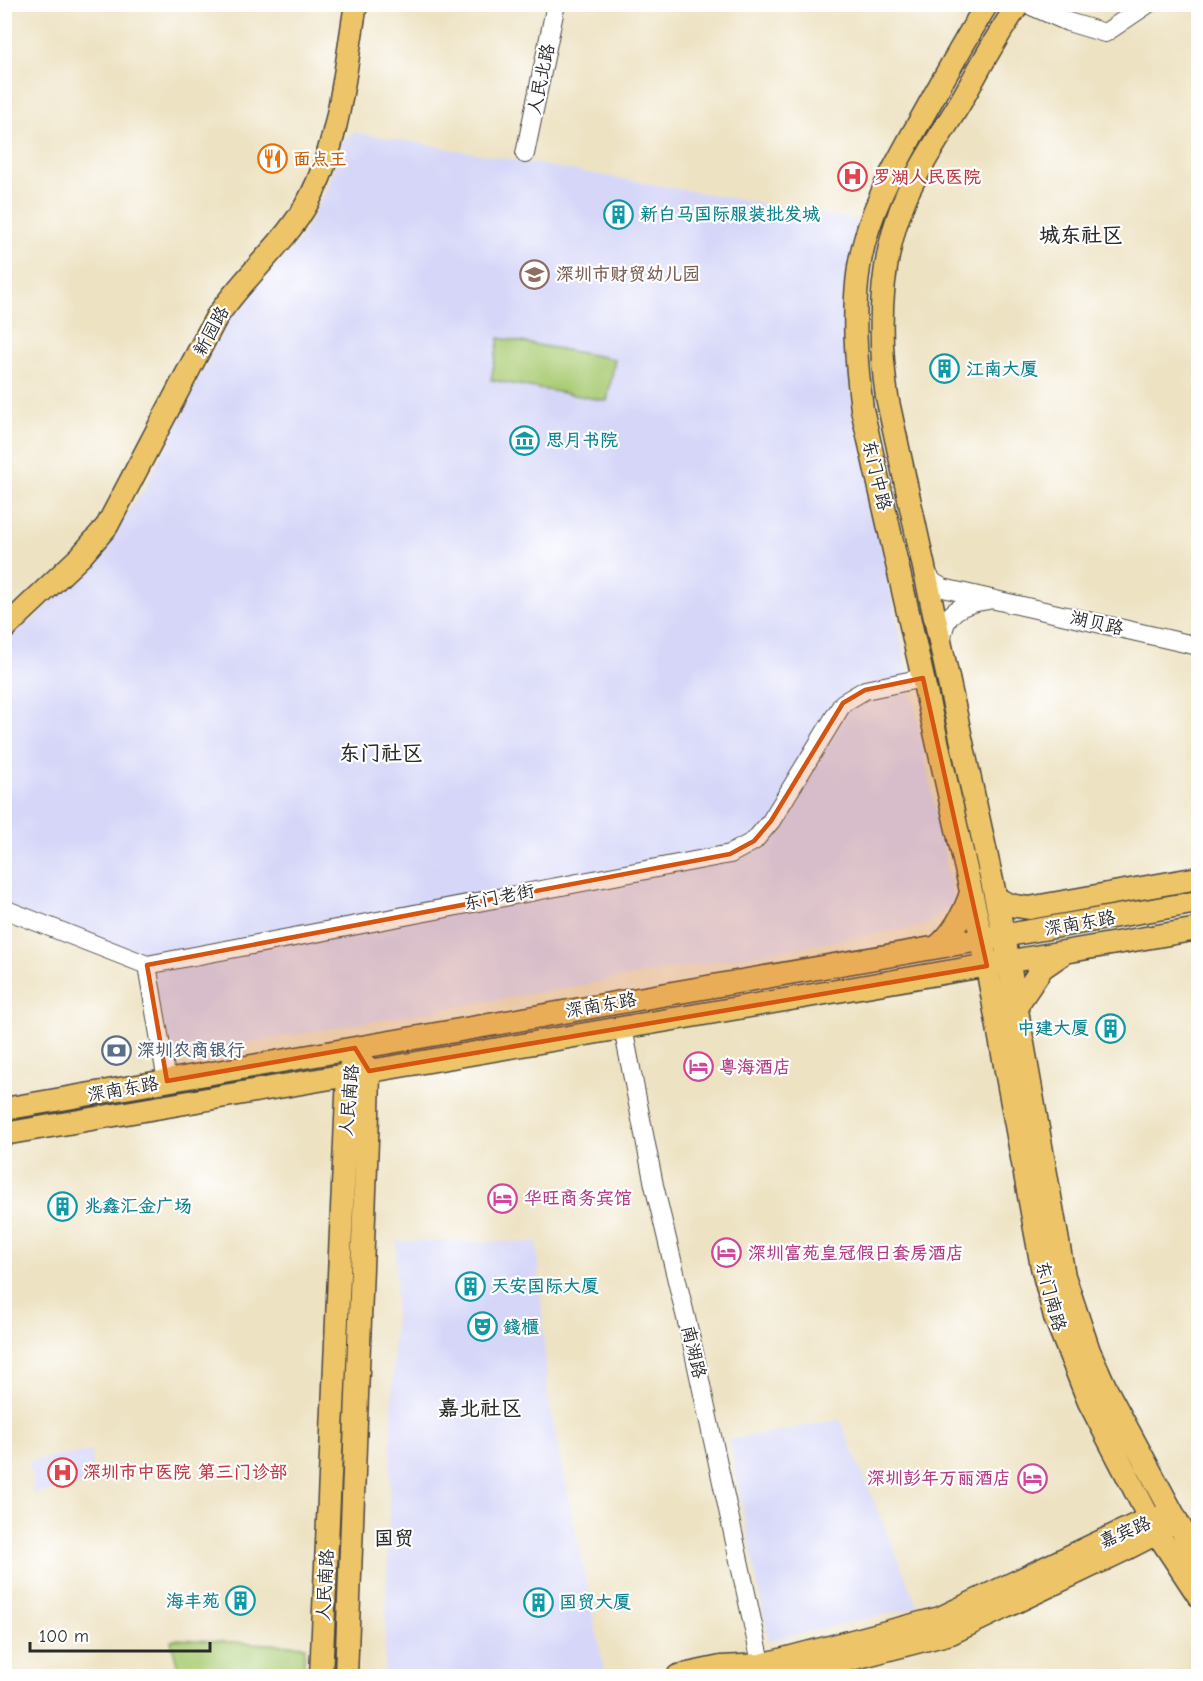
<svg xmlns="http://www.w3.org/2000/svg" width="1203" height="1681" font-family="'Comic Neue','LXGW WenKai TC',sans-serif">
  <style>
    .built { fill: #d6d7f8 }
    .green { fill: #aacc74; stroke: #6a7c50; stroke-width: 1.5 }
    .lines { fill: none; stroke-linecap: round; stroke-linejoin: round }
    .minor-casing { stroke: #484642; stroke-width: 20 }
    .major-casing { stroke: #484642; stroke-width: 25 }
    .minor { stroke: #fff; stroke-width: 18 }
    .major { stroke: #eec469; stroke-width: 22 }
    .marked { fill: #d5540f; fill-opacity: 0.2; stroke: #d5540f; stroke-width: 4.5; stroke-linejoin: round }
    .labels { text-anchor: middle; stroke-width: 4.5; stroke-linejoin: round; paint-order: stroke }
    .street-label { font-size: 18px; fill: #2b2b2b; stroke: #fff }
    .food-label { font-size: 18px; font-weight: bold; fill: #c56008; stroke: #fff; text-anchor: start }
    .health-label { font-size: 18px; font-weight: bold; fill: #be3a42; stroke: #fff; text-anchor: start }
    .culture-label { font-size: 18px; font-weight: bold; fill: #0d838f; stroke: #fff; text-anchor: start }
    .education-label { font-size: 18px; font-weight: bold; fill: #785e54; stroke: #fff; text-anchor: start }
    .service-label { font-size: 18px; font-weight: bold; fill: #4e5e75; stroke: #fff; text-anchor: start }
    .hotel-label { font-size: 18px; font-weight: bold; fill: #b23c85; stroke: #fff; text-anchor: start }
    .neighbourhood-label { font-size: 20px; font-weight: bold; fill: #2b2b2b; stroke: #fff }
    .quarter-label { font-size: 21px; font-weight: bold; fill: #2b2b2b; stroke: #fff }
  </style>
  <rect width="100%" height="100%" fill="#fff"/>
  <filter id="ink" filterUnits="userSpaceOnUse"><feTurbulence type="fractalNoise" baseFrequency=".0167" numOctaves="2"/><feDisplacementMap in="SourceGraphic" scale="12" xChannelSelector="R" yChannelSelector="G"/><feConvolveMatrix kernelMatrix="1 2 1 2 8 2 1 2 1" color-interpolation-filters="sRGB"/></filter>
  <filter id="wash" filterUnits="userSpaceOnUse"><feTurbulence type="fractalNoise" baseFrequency=".008" numOctaves="4" result="noise"/><feDisplacementMap in="SourceGraphic" scale="24" xChannelSelector="R" yChannelSelector="G"/><feGaussianBlur stdDeviation="1.35" result="paint"/><feColorMatrix in="noise" values="0 0 0 0 0 0 0 0 0 0 0 0 0 0 0 0 0 1.4 0 .05"/><feComposite in="paint" operator="in"/></filter>
  <g filter="url(#wash)">
    <rect width="100%" height="100%" fill="#ede2c2"/>
    <path class="built" d="M354 132 856 220 861 228 851 395 954 901 928 925 155 1059 139 967 5 916 4 639 35 618 98 554 145 488 232 311 300 239 329 185 341 142Z
      M397 1241 537 1242 548 1397 605 1674 594 1676H384Z
      M840 1420 918 1607 769 1641 729 1440Z
      M91 1451 96 1483 34 1494 29 1461Z"/>
    <path class="green" d="M499 338 615 359 607 401 491 380Z
      M177 1639 305 1646 303 1676H180L171 1641Z"/>
  </g>
  <g filter="url(#ink)">
    <g class="lines">
      <defs>
        <path id="minor" d="M1027 4 1068 22 1105 33 1148 4
          M525 154 556 4
          M926 572 933 582 943 588 1198 646
          M942 642C942 613 962 603 988 600
          M4 909 147 965 730 854 754 841 771 821 843 703 865 690 923 678
          M147 965 167 1081
          M623 1028 654 1185 691 1339 764 1676"/>
        <path id="major" d="M987 4C965 40 945 76 925 112 897 162 868 210 859 267 852 314 856 362 862 409L982 940 1042 1267 1055 1317 1089 1402 1157 1533 1198 1595
          M1019 4C996 35 979 70 960 103 942 133 922 162 907 194 879 258 877 328 887 397L1004 936 1064 1276 1089 1351 1107 1391 1198 1560
          M4 629 81 556 107 526 216 318C244 276 285 244 309 200 340 141 345 69 356 4
          M996 898 1010 905 1029 908 1198 878
          M937 947C954 933 964 914 971 893
          M1017 1005 1042 968 1061 955
          M4 1109 1198 902
          M4 1134 1198 929
          M321 1676 348 1075 352 1061
          M346 1676 368 1115 369 1071 362 1060
          M678 1676 721 1667 761 1665 940 1618 1150 1518H1163
          M786 1676 951 1633 1124 1550 1157 1533 1168 1523"/>
      </defs>
      <use href="#minor" class="minor-casing"/>
      <use href="#major" class="major-casing"/>
      <use href="#minor" class="minor"/>
      <use href="#major" class="major"/>
    </g>
  </g>
  <path class="marked" d="M923 678 987 966 369 1071 355 1048 167 1081 147 965 730 854 754 841 771 821 843 703 865 690Z"/>
  <defs>
    <symbol id="restaurant-ring" viewBox="-11 -11 22 22"><circle r="9.5" fill="#fff" stroke="#e8710a" stroke-width="1.5"/><path d="M-5-6h1v4h1v-4h1v4h1v-4h1v5L-1.5 .5V6h-2V.5L-5-1ZM5-6V6H3V1.5H1.5Q1.5-4 5-6Z" fill="#e8710a"/></symbol>
    <symbol id="hospital-ring" viewBox="-11 -11 22 22"><circle r="9.5" fill="#fff" stroke="#e0444e" stroke-width="1.5"/><path d="M-5-5h3v3.5h4V-5h3V5h-3V1.5h-4V5h-3Z" fill="#e0444e"/></symbol>
    <symbol id="building-ring" viewBox="-11 -11 22 22"><circle r="9.5" fill="#fff" stroke="#0f9aa8" stroke-width="1.5"/><path d="M-4-6H4V6H1V3H-1V6H-4ZM-2.5-4.3h1.7v1.8h-1.7ZM.8-4.3h1.7v1.8H.8ZM-2.5-1h1.7V.8h-1.7ZM.8-1h1.7V.8H.8Z" fill="#0f9aa8"/></symbol>
    <symbol id="school-ring" viewBox="-11 -11 22 22"><circle r="9.5" fill="#fff" stroke="#8d6e63" stroke-width="1.5"/><path d="M0-5L7-2L0 1L-7-2ZM-4 1L0 2.5L4 1V4Q0 6-4 4Z" fill="#8d6e63"/></symbol>
    <symbol id="museum-ring" viewBox="-11 -11 22 22"><circle r="9.5" fill="#fff" stroke="#0f9aa8" stroke-width="1.5"/><path d="M0-6L6-3V-2H-6V-3ZM-5-1h2V3h-2ZM-1-1h2V3h-2ZM3-1h2V3H3ZM-6 4H6V6H-6Z" fill="#0f9aa8"/></symbol>
    <symbol id="bank-ring" viewBox="-11 -11 22 22"><circle r="9.5" fill="#fff" stroke="#5c6f8a" stroke-width="1.5"/><path d="M-6-4H6V4H-6ZM0-2.3a2.3 2.3 0 1 0 0 4.6a2.3 2.3 0 1 0 0-4.6Z" fill="#5c6f8a"/></symbol>
    <symbol id="hotel-ring" viewBox="-11 -11 22 22"><circle r="9.5" fill="#fff" stroke="#d1479c" stroke-width="1.5"/><path d="M-6-4.5h1.5V1H6V5H4.5V3h-9V5H-6ZM-4 0a1.8 1.8 0 1 1 3.6 0ZM.5 0V-2.5h3Q6-2.5 6 0Z" fill="#d1479c"/></symbol>
    <symbol id="theatre-ring" viewBox="-11 -11 22 22"><circle r="9.5" fill="#fff" stroke="#0f9aa8" stroke-width="1.5"/><path d="M-5-5.5Q0-4 5-5.5V0Q5 5 0 6Q-5 5-5 0ZM-3.3-2.5H-1v1.5H-3.3ZM1-2.5H3.3v1.5H1ZM-2.8 1Q0 5.5 2.8 1Z" fill="#0f9aa8"/></symbol>
  </defs>
  <g fill-rule="evenodd">
    <use href="#restaurant-ring" x="256" y="142" width="33" height="33"/>
    <use href="#hospital-ring" x="836" y="160" width="33" height="33"/>
    <use href="#building-ring" x="602" y="198" width="33" height="33"/>
    <use href="#school-ring" x="518" y="258" width="33" height="33"/>
    <use href="#building-ring" x="928" y="352" width="33" height="33"/>
    <use href="#museum-ring" x="508" y="424" width="33" height="33"/>
    <use href="#building-ring" x="1094" y="1012" width="33" height="33"/>
    <use href="#bank-ring" x="100" y="1034" width="33" height="33"/>
    <use href="#hotel-ring" x="682" y="1050" width="33" height="33"/>
    <use href="#hotel-ring" x="486" y="1182" width="33" height="33"/>
    <use href="#building-ring" x="46" y="1190" width="33" height="33"/>
    <use href="#hotel-ring" x="710" y="1236" width="33" height="33"/>
    <use href="#building-ring" x="454" y="1270" width="33" height="33"/>
    <use href="#theatre-ring" x="466" y="1310" width="33" height="33"/>
    <use href="#hospital-ring" x="46" y="1456" width="33" height="33"/>
    <use href="#hotel-ring" x="1016" y="1462" width="33" height="33"/>
    <use href="#building-ring" x="224" y="1584" width="33" height="33"/>
    <use href="#building-ring" x="522" y="1586" width="33" height="33"/>
  </g>
  <g class="labels">
    <g class="street-label">
      <text transform="translate(541 79) rotate(-78)" y="6">人民北路</text>
      <text transform="translate(211 331) rotate(-61)" y="6">新园路</text>
      <text transform="translate(877 475) rotate(77)" y="6">东门中路</text>
      <text transform="translate(1097 623) rotate(13)" y="6">湖贝路</text>
      <text transform="translate(499 897) rotate(-11)" y="6">东门老街</text>
      <text transform="translate(1080 923) rotate(-10)" y="6">深南东路</text>
      <text transform="translate(601 1005) rotate(-10)" y="6">深南东路</text>
      <text transform="translate(123 1089) rotate(-10)" y="6">深南东路</text>
      <text transform="translate(349 1100) rotate(-85)" y="6">人民南路</text>
      <text transform="translate(1051 1296) rotate(75)" y="6">东门南路</text>
      <text transform="translate(694 1352) rotate(77)" y="6">南湖路</text>
      <text transform="translate(1125 1532) rotate(-23)" y="6">嘉宾路</text>
      <text transform="translate(325 1585) rotate(-87)" y="6">人民南路</text>
    </g>
    <g class="food-label">
      <text x="293" y="165">面点王</text>
    </g>
    <g class="health-label">
      <text x="873" y="183">罗湖人民医院</text>
      <text x="83" y="1478">深圳市中医院 第三门诊部</text>
    </g>
    <g class="culture-label">
      <text x="640" y="220">新白马国际服装批发城</text>
      <text x="966" y="375">江南大厦</text>
      <text x="546" y="446">思月书院</text>
      <text x="1089" y="1034" text-anchor="end">中建大厦</text>
      <text x="84" y="1212">兆鑫汇金广场</text>
      <text x="491" y="1292">天安国际大厦</text>
      <text x="503" y="1333">錢櫃</text>
      <text x="220" y="1607" text-anchor="end">海丰苑</text>
      <text x="559" y="1608">国贸大厦</text>
    </g>
    <g class="education-label">
      <text x="556" y="280">深圳市财贸幼儿园</text>
    </g>
    <g class="service-label">
      <text x="137" y="1056">深圳农商银行</text>
    </g>
    <g class="hotel-label">
      <text x="719" y="1073">粤海酒店</text>
      <text x="524" y="1204">华旺商务宾馆</text>
      <text x="748" y="1259">深圳富苑皇冠假日套房酒店</text>
      <text x="1011" y="1484" text-anchor="end">深圳彭年万丽酒店</text>
    </g>
    <g class="neighbourhood-label">
      <text x="394" y="1545">国贸</text>
    </g>
    <g class="quarter-label">
      <text x="1081" y="242">城东社区</text>
      <text x="381" y="760">东门社区</text>
      <text x="480" y="1415">嘉北社区</text>
    </g>
  </g>
  <rect width="1203" height="1681" fill="none" stroke="#fff" stroke-width="24"/>
  <path d="M30 1642v9h180v-9" fill="none" stroke="#2b2b2b" stroke-width="3"/>
  <text x="39" y="1642" font-size="18" fill="#2b2b2b" stroke="#ffffff" stroke-width="4.5" paint-order="stroke">100 m</text>
</svg>
